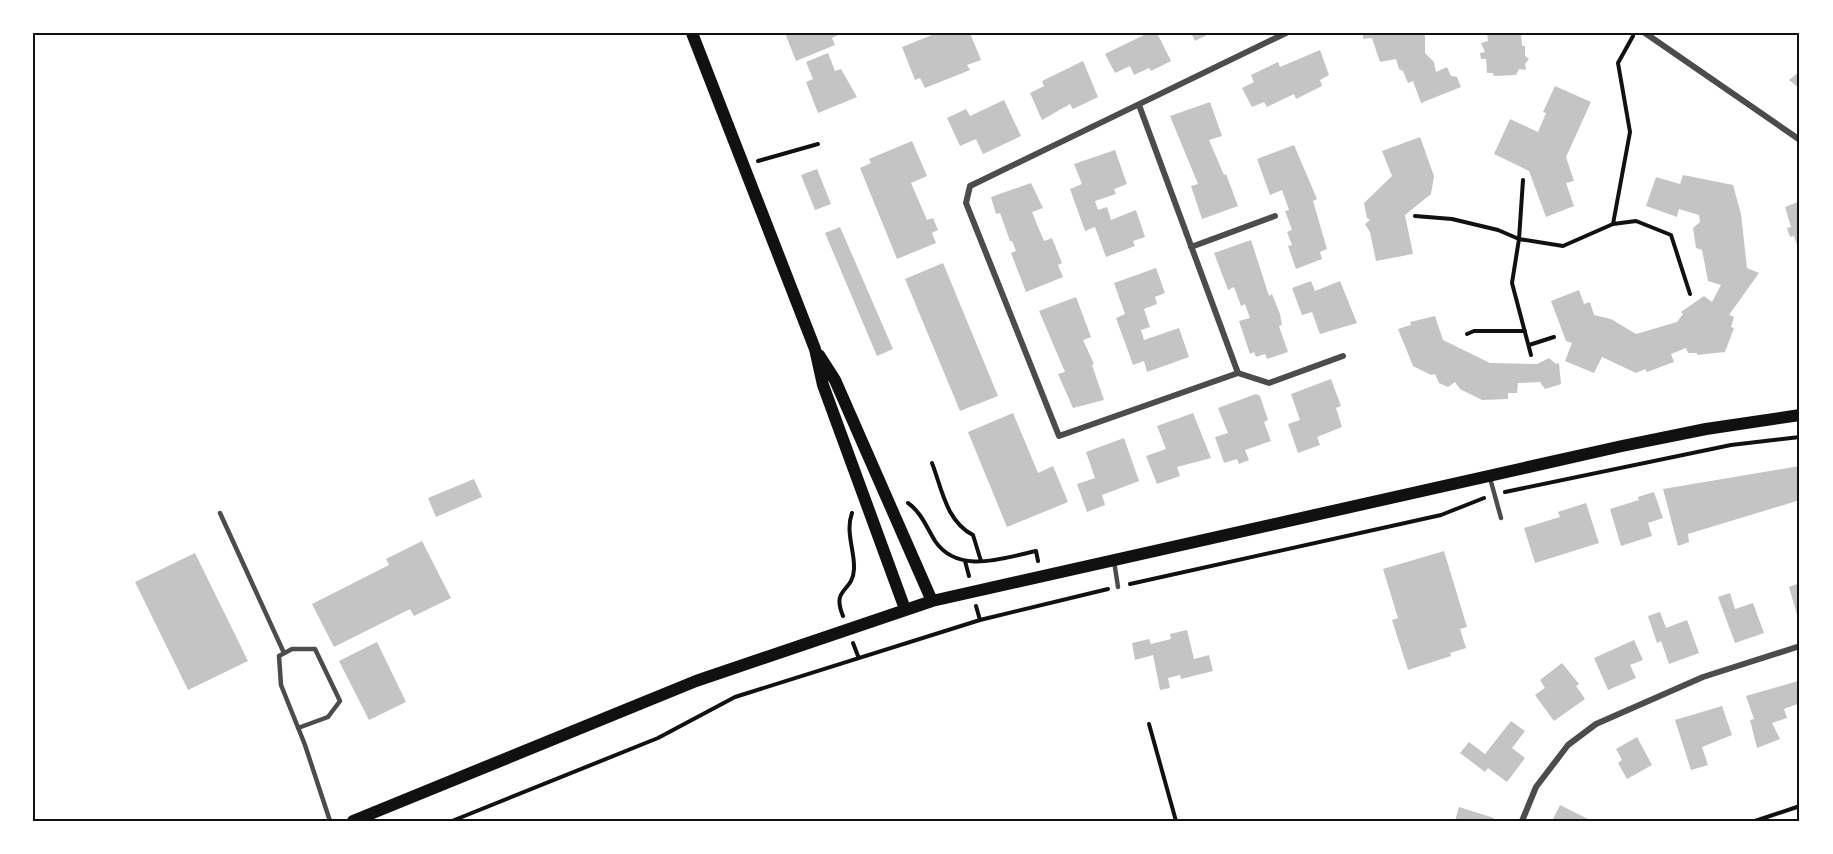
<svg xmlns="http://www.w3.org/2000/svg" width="1833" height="854" font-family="Ubuntu,sans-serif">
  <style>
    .building { fill: #c4c4c4 }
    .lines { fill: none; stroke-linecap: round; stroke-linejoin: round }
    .path { stroke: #111; stroke-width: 4 }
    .service { stroke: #4c4c4c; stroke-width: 4.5 }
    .minor { stroke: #4c4c4c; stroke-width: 6 }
    .secondary { stroke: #111; stroke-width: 12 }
    .neatline { fill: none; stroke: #111; stroke-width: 2 }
  </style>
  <rect width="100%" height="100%" fill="#fff"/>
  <path class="building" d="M785 33H842L832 38 835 45 796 61Z
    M937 33H970L981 60 967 65 970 70 925 88 920 78 915 80 902 47Z
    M1148 33H1157L1171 61 1151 71 1149 68 1134 75 1130 66 1115 73 1105 54Z
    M1191 33H1211L1195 41Z
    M1363 33H1396V35L1425 33V53L1434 62 1436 72 1447 67 1451 76 1457 77 1461 87 1421 103 1413 81 1408 83 1403 71 1399 69 1396 59 1380 62 1372 38 1363 39Z
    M1487 33H1521L1522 46H1525V56L1529 59 1525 64 1526 70 1519 69 1516 75 1494 76 1493 73H1487L1486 59H1481L1480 53 1485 52 1481 43 1488 41Z
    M1320 50 1329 75 1320 80 1322 86 1296 99 1294 94 1267 107 1264 102 1252 107 1242 88 1254 82 1251 75 1278 62 1280 67Z
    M828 53 835 71 841 69 857 97 818 113 806 82 813 79 806 62Z
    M1083 61 1098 97 1073 109 1070 104 1042 120 1030 93 1044 86 1042 81Z
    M1800 71V89L1789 80Z
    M1555 86 1591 102 1566 157 1574 181 1566 183 1574 206 1546 217 1529 171 1494 154 1510 119 1538 132 1546 113 1543 112Z
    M1004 100 1021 136 983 154 976 139 960 146 947 118 966 109 970 116Z
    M1210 102 1222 136 1209 140 1224 175 1226 174 1238 206 1202 219 1191 186 1198 184 1170 116Z
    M1420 137 1434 176 1431 194 1405 215 1413 254 1376 261 1370 232 1365 224 1370 220 1367 218 1364 203 1392 176 1382 151Z
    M912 141 927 176 911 183 927 220 933 218 938 230 932 233 936 243 897 259 860 168 871 163 869 159Z
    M1294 145 1317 199 1313 201 1327 249 1320 252 1322 259 1296 269 1288 246 1292 245 1287 232 1292 230 1285 211 1289 210 1282 190 1270 195 1257 159Z
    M1115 150 1127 184 1114 189 1116 194 1095 201 1098 210 1107 207 1111 220 1136 210 1145 237 1133 241 1135 246 1106 257 1095 227 1085 231 1070 189 1082 184 1074 164Z
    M817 169 831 204 815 210 801 175Z
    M1683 175 1733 185 1741 214 1747 268 1759 273 1729 315 1734 317 1731 327 1734 328 1725 352 1697 355V353H1688L1686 348 1671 354 1674 362 1647 372 1645 369 1636 373 1602 357 1594 373 1565 361 1572 343 1566 341 1551 301 1579 290 1584 304 1590 302 1594 315 1611 319 1636 334 1677 322 1683 314 1681 312 1704 296 1712 302 1721 285 1708 281 1702 250 1696 248 1693 228 1700 222 1699 215 1679 209 1677 217 1646 206 1656 177 1680 184Z
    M1031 183 1043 208 1032 212 1036 222 1044 241 1052 238 1062 263 1058 265 1063 277 1026 292 1011 253 1016 251 1012 241H1010L1000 213 996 214 991 197Z
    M1800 198V254L1794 236 1790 237 1787 228 1791 227 1785 207 1798 202 1797 199Z
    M840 227 893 349 877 356 825 233Z
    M1251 240 1269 296 1272 294 1280 314 1282 325 1279 326 1288 352 1267 359 1265 354 1256 357 1254 352 1250 354 1239 321 1250 318 1245 304 1241 306 1234 287 1228 290 1214 253Z
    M943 263 998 396 960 411 905 279Z
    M1156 268 1165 293 1155 297 1157 304 1144 309 1150 327 1141 330 1144 340 1179 328 1189 357 1147 372 1144 361 1133 365 1116 318 1125 314 1114 283Z
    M1311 281 1315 291 1340 281 1357 323 1320 334 1312 312 1302 315 1292 288Z
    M1076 297 1091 337 1083 340 1094 364 1092 365 1104 400 1073 408 1058 374 1065 372 1039 311Z
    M1435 316 1443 340 1490 363 1537 364 1549 358 1556 364 1559 363 1561 384 1545 389 1540 382 1518 383 1517 393H1508V399L1482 400 1460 389 1455 382 1448 387 1439 383 1435 374 1431 375 1413 366 1398 329 1411 325 1410 322Z
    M1331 379 1341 406 1336 408 1342 427 1317 437 1320 445 1298 453 1288 424 1300 420 1291 394Z
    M1256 394 1260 396 1268 420 1264 422 1271 441 1245 450 1249 460 1239 464 1237 459 1224 463 1215 437 1228 433 1218 408Z
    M1013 413 1038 473 1053 466 1068 502 1007 527 968 432Z
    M1193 413 1211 458 1177 467 1180 476 1157 484 1146 456 1166 449 1157 426Z
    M1124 438 1139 481 1102 495 1105 505 1087 512 1077 484 1095 478 1086 452Z
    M1800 466V500L1688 534 1689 542 1678 546 1663 489Z
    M474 479 482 497 436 517 428 498Z
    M1654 492 1663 518 1648 523 1652 536 1621 546 1610 509 1639 500 1638 497Z
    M1586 503 1599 543 1535 563 1524 528 1560 517 1558 512Z
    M422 541 451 598 414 616 410 609 334 647 312 604 389 565 386 559Z
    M1444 551 1467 627 1460 629 1466 648 1450 653 1451 656 1408 670 1392 620 1398 618 1383 569Z
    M195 553 248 661 188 690 135 582Z
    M1800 583V617L1798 618 1789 587Z
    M1730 593 1735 609 1753 603 1764 633 1735 643 1718 597Z
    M1660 612 1666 628 1687 620 1699 653 1669 664 1661 641 1657 643 1648 616Z
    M1187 630 1194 659 1209 655 1213 671 1181 679 1180 675 1168 678 1170 688 1160 690 1153 655 1135 660 1132 643 1149 639 1151 644 1171 639 1170 634Z
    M1634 640 1643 660 1630 665 1636 678 1608 690 1594 658Z
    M377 642 406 702 369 720 339 661Z
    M1562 663 1579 684 1576 686 1585 699 1554 721 1535 695 1545 688 1540 680Z
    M1798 681 1800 703 1784 709 1787 718 1772 723 1780 739 1757 748 1750 720 1754 719 1746 696Z
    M1722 706 1732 735 1702 747 1708 765 1691 770 1675 720Z
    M1511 721 1525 731 1512 748 1525 758 1507 782 1488 768 1485 772 1460 753 1469 742 1485 754Z
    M1637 737 1652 765 1627 779 1618 763 1622 760 1616 749Z
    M1560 805 1592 821H1552Z
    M1459 807 1494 818 1493 821H1455Z"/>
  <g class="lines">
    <path class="path" d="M758 161 818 144
      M1523 180 1519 239 1512 283 1531 355
      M1415 216 1452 219 1498 230 1519 239 1563 246 1613 224 1636 221 1671 235 1690 294
      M1613 224 1630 132 1618 63 1633 36
      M1467 334 1474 331H1525
      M1529 345 1554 337
      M932 463C942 489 946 521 973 535L981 561
      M1505 492 1731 445 1800 437
      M908 503C921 512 927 528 935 541 958 575 1003 558 1036 551L1038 561
      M965 561 969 576
      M1130 584 1441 515 1484 498
      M976 606 980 620
      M843 616C831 587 853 593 854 569 855 551 845 532 852 513
      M853 643 858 656
      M1149 724 1176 821
      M452 821 658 738 735 697 980 620 1108 589
      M1755 821 1800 806"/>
    <path class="service" d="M1490 478 1501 518
      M220 513 284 653
      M1114 561 1118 587
      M298 728 328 717 340 701 315 649H292L279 656 281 685 305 745 330 821"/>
    <path class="minor" d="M1645 33 1800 140
      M1139 105 1238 373 1059 436 966 203 970 186 1286 33
      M1191 247 1275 216
      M1238 373 1269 383 1343 356
      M1522 821 1536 787 1568 745 1596 724 1703 677 1800 646"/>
    <path class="secondary" d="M692 33 815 349 823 385 905 609
      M819 355 835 380 932 601
      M353 821 696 681 932 601 1622 446 1706 429 1800 415"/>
  </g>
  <rect width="1833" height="854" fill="none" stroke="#ffffff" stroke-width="69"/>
  <rect x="34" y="34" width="1764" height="786" class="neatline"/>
</svg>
